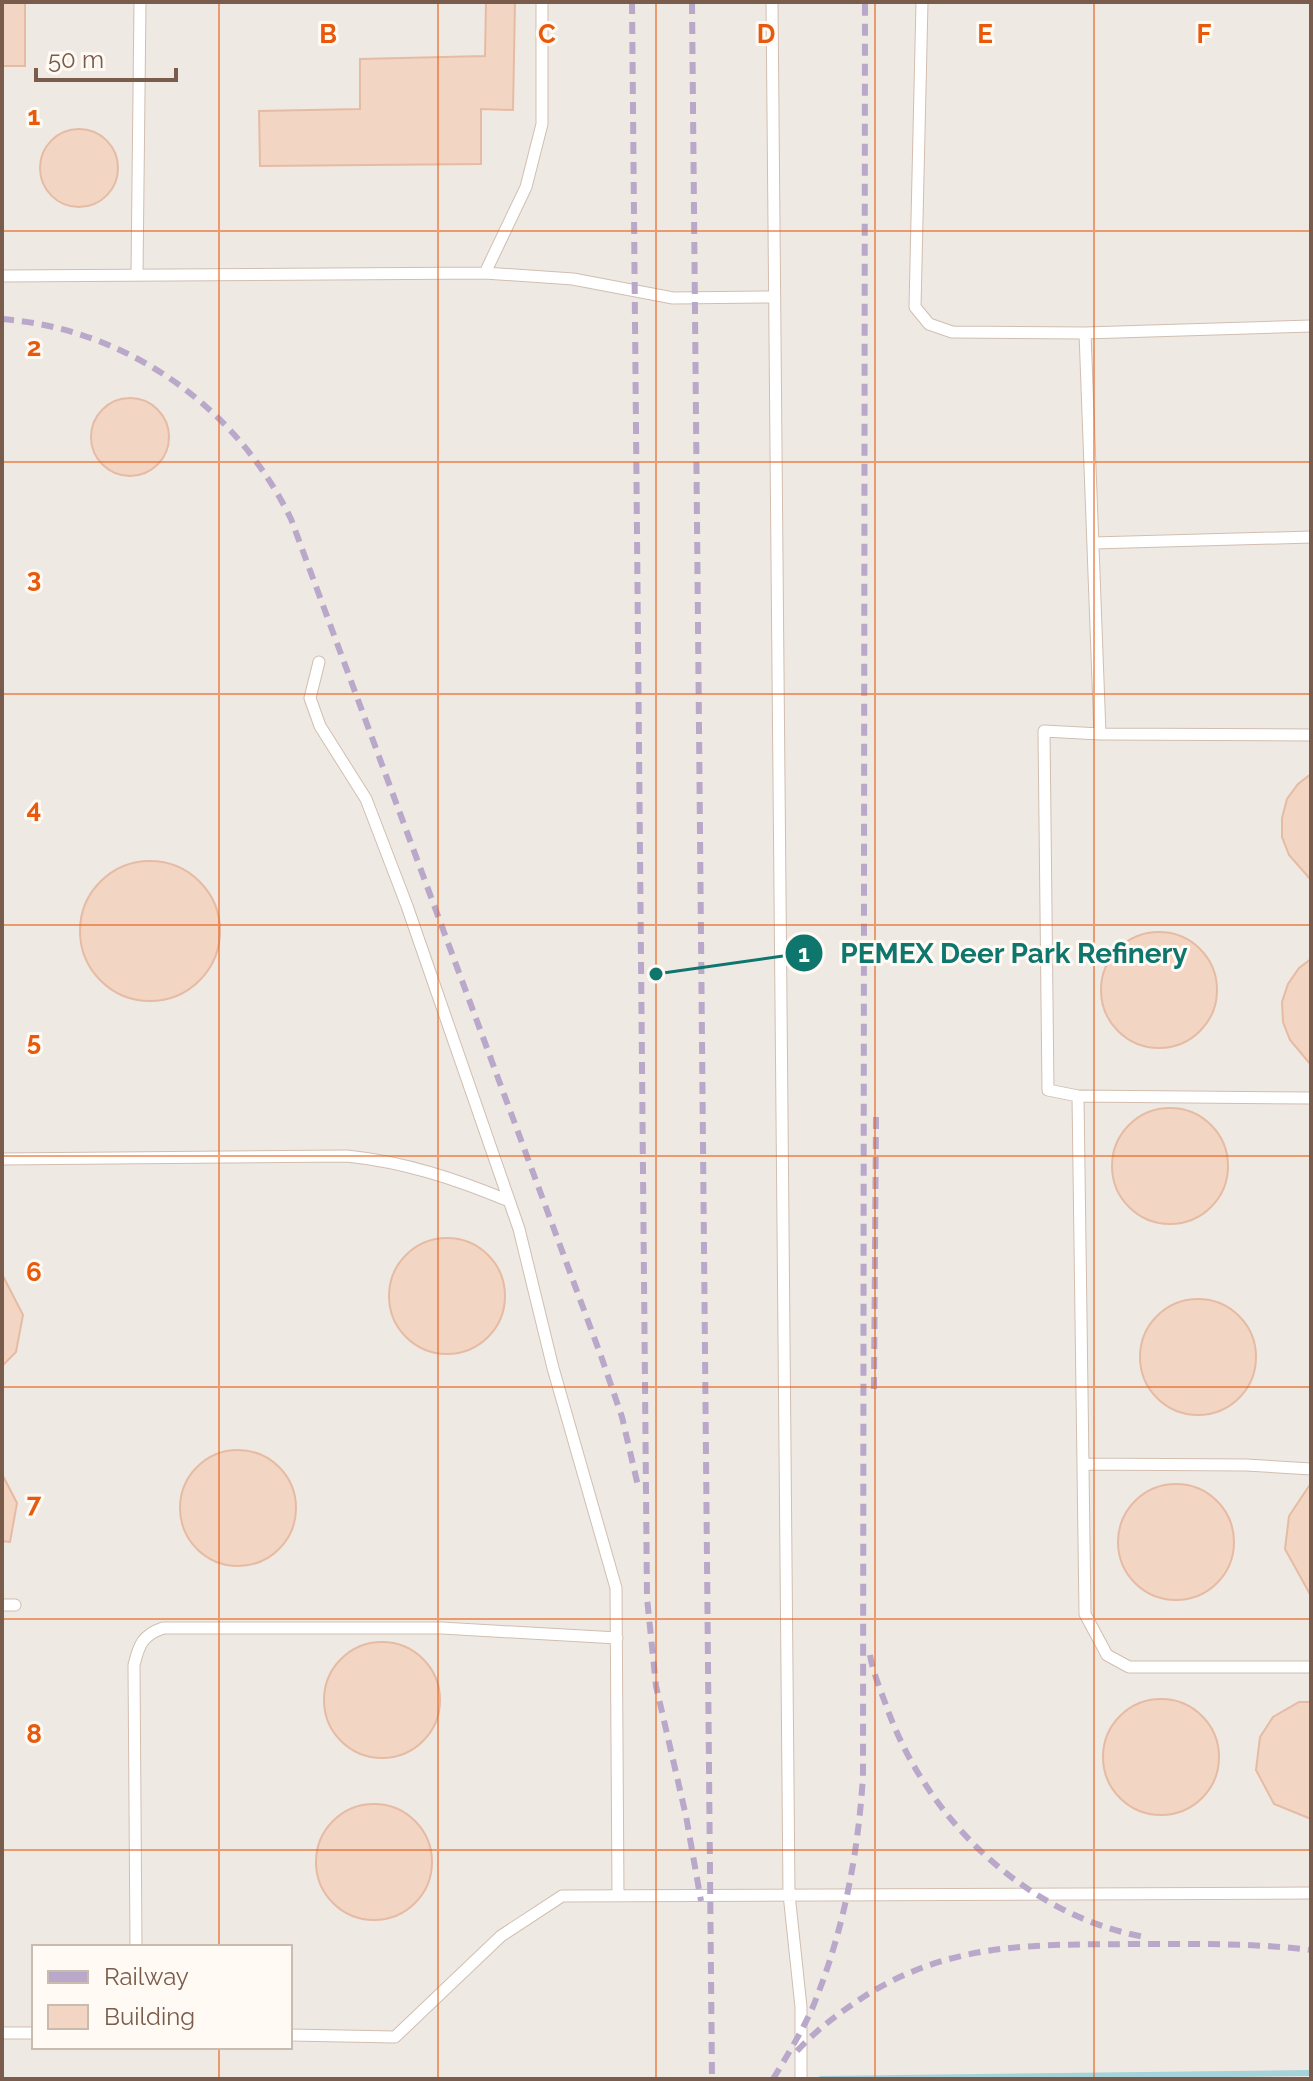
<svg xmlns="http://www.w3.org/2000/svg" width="1313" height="2081" font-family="Raleway,sans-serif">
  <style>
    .industrial { fill: #efe9e4; fill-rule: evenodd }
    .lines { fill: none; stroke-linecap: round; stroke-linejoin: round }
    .stream { stroke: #a5d3da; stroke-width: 6 }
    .building { fill: #f3d5c3; stroke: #e6bba3; stroke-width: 2 }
    .service-casing { stroke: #d1beb0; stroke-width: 13 }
    .service { stroke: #fff; stroke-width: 11 }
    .rail { stroke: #b9a8c9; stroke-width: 6; stroke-dasharray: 12 8; stroke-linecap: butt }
    .grid { fill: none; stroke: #e8590c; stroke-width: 2; stroke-opacity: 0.55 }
    .grid-label { font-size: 26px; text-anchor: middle; font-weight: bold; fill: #e8590c; stroke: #fffaf3; stroke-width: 6; stroke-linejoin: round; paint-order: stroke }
    .leader { fill: none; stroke: #0f766e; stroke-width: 3 }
    .callout-dot { fill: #0f766e; stroke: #fffaf3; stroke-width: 3 }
    .mark-label { font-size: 24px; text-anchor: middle; font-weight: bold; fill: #fff }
    .callout-label { font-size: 28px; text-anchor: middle; font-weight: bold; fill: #0f766e; stroke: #fffaf3; stroke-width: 6; stroke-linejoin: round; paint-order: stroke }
  </style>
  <rect width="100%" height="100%" fill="#fdf6ec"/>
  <path class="industrial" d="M2 2H1311V2079H2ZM34 1947H290V2047H34Z"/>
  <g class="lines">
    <path class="stream" d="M821 2079 1311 2073"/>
  </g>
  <path class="building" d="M2 2H25V66H2Z
    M486 2H515L513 110 481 109V164L260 166 259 111 360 109V59L485 56Z
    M40 168a39 39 0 1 1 78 0a39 39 0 1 1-78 0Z
    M91 437a39 39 0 1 1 78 0a39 39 0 1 1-78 0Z
    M1311 774V880L1289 855 1282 837V818L1287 799 1298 784Z
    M80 931a70 70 0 1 1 140 0a70 70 0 1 1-140 0Z
    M1101 990a58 58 0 1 1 116 0a58 58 0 1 1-116 0Z
    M1311 959V1065L1290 1040 1283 1022 1282 1002 1288 984 1299 968Z
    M1112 1166a58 58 0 1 1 116 0a58 58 0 1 1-116 0Z
    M389 1296a58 58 0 1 1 116 0a58 58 0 1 1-116 0Z
    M2 1274 23 1315 16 1352 2 1366Z
    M1140 1357a58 58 0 1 1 116 0a58 58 0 1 1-116 0Z
    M180 1508a58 58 0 1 1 116 0a58 58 0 1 1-116 0Z
    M2 1474 17 1503 10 1542 2 1541Z
    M1311 1483V1596L1285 1549 1289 1516Z
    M1118 1542a58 58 0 1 1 116 0a58 58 0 1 1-116 0Z
    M324 1700a58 58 0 1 1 116 0a58 58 0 1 1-116 0Z
    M1103 1757a58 58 0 1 1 116 0a58 58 0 1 1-116 0Z
    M1299 1702H1311V1819L1274 1804 1256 1770 1260 1737 1273 1717Z
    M316 1862a58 58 0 1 1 116 0a58 58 0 1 1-116 0Z"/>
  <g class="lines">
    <defs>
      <path id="service" d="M772 2 789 1894 801 2007V2079
        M922 2 915 307 929 324 952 332 1085 333
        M485 273 526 187 542 124V2
        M137 275 140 2
        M2 276 485 273 573 279 673 298 774 297
        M1311 326 1085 333 1100 734 1044 731 1048 1090 1078 1096 1085 1614 1107 1655 1129 1667H1311
        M1093 543 1311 537
        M319 662 310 698 320 726 366 799 407 906 519 1229 553 1368 616 1588 618 1895
        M1100 734 1311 735
        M1078 1096 1311 1098
        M2 1159 347 1156C405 1162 456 1179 509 1201
        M1083 1464 1246 1465 1311 1469
        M2 1605H15
        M136 1947 134 1665C139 1644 143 1635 163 1628H442L617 1638
        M2 2033H34
        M290 2035 395 2037 501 1936 562 1896 1311 1893"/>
    </defs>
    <use href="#service" class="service-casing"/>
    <use href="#service" class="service"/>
    <path class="rail" d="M632 2 647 1598 656 1686 686 1816 701 1901
      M692 2 712 2079
      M2 319C127 329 236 406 291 519L601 1356 622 1417 638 1486
      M874 1389 876 1116
      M870 1655C873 1673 881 1691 887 1708 927 1819 1026 1916 1145 1937
      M797 2051C818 2028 842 2011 868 1994 957 1940 1040 1945 1140 1944 1197 1944 1254 1943 1311 1950
      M773 2079C787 2056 801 2033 812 2009 843 1934 858 1856 863 1776L865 2"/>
  </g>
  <path class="grid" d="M219 2V1947M438 2V2079M656 2V2079M875 2V2079M1094 2V2079M2 231H1311M2 462H1311M2 694H1311M2 925H1311M2 1156H1311M2 1387H1311M2 1619H1311M2 1850H1311M219 2047V2079"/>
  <g class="grid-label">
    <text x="328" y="43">B</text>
    <text x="547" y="43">C</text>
    <text x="766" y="43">D</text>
    <text x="985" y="43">E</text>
    <text x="1204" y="43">F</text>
    <text x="34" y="125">1</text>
    <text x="34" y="356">2</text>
    <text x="34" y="587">3</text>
    <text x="34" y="818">4</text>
    <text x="34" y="1050">5</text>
    <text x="34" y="1281">6</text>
    <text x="34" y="1512">7</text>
    <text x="34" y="1743">8</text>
  </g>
  <path class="leader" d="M656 974L804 953"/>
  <g class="callout-dot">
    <circle cx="656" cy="974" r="8"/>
    <circle cx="804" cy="953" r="20"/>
  </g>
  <g class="mark-label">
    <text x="804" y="962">1</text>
  </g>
  <g class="callout-label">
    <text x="1014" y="963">PEMEX Deer Park Refinery</text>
  </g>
  <rect width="1313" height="2081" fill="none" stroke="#7a5c4d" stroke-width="8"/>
  <rect x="32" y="1945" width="260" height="104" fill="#fffaf3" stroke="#cabbb1" stroke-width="2"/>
  <rect x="48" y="1971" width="40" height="12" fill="#b9a8c9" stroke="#cabbb1" stroke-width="2"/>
  <text x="104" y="1985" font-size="24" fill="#7a5c4d">Railway</text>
  <rect x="48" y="2005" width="40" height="24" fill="#f3d5c3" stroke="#cabbb1" stroke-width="2"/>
  <text x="104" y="2025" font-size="24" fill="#7a5c4d">Building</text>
  <path d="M36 68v12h140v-12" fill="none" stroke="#7a5c4d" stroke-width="4"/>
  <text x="48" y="68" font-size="24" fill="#7a5c4d" stroke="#fffaf3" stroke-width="6" paint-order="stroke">50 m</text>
</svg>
